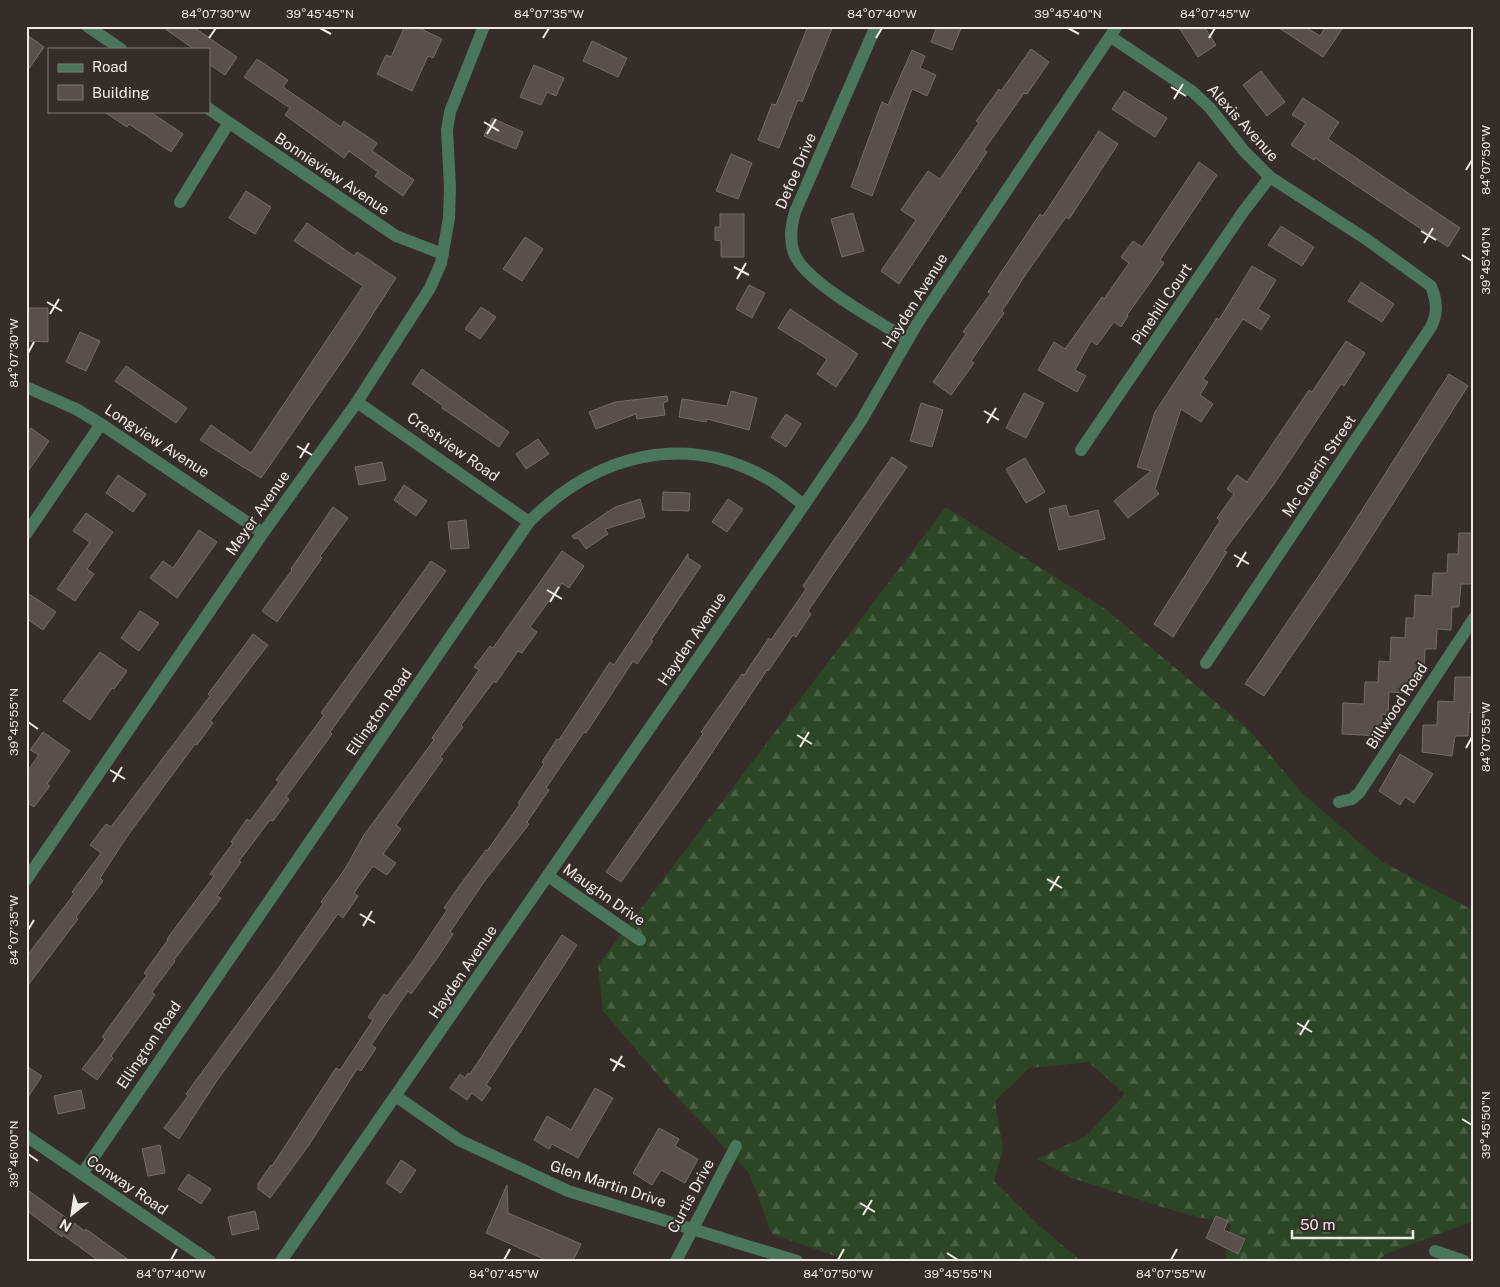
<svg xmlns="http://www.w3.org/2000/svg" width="1500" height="1287" font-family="'Public Sans',sans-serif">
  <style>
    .forest { fill: url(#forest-firs) }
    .building { fill: #5a4f4a; stroke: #766b65 }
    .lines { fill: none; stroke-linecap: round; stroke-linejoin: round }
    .minor { stroke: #4a765b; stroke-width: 12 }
    .tertiary { stroke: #4a765b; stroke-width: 12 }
    .ticks { fill: none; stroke: #f0eae6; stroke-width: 2 }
    .labels { text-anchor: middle; stroke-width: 4; stroke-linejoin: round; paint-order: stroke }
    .street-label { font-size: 15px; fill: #f0eae6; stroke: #372d28 }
    .neatline { fill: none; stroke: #f0eae6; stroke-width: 2 }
    .ticks-label { font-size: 12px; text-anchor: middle; fill: #f0eae6 }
  </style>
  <defs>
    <pattern id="forest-firs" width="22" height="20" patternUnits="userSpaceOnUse" patternTransform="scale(1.25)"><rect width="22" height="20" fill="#2c4526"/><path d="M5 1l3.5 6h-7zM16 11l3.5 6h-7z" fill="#4b6046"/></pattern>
  </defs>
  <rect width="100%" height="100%" fill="#372d28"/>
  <path class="forest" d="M946 507 1105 609 1249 730 1302 793 1381 861 1474 911V1221L1386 1254 1377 1261H1225L1231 1225 1178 1212 1072 1178 1037 1159 1086 1136 1125 1094 1088 1062 1029 1068 995 1101 1003 1149 994 1181 1036 1223 1081 1261H850L772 1234 749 1173 675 1095 603 1011 598 965Z"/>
  <path class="building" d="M161 26H192L237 57 225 75 209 64V49H194Z
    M405 26H415L442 39 433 58 428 56 412 91 377 74 386 55 391 57Z
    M808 26H833L802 102 798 100 779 148 758 140 772 104 776 105Z
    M937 26H962L952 50 931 42Z
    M1178 26H1204L1216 45 1198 57Z
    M1276 26H1304L1320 36 1326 26H1344L1323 57Z
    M26 34 44 47 26 73Z
    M592 41 627 58 618 77 583 61Z
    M1031 49 1049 62 1027 94 1024 93 984 150 987 152 899 284 881 271 916 220 901 210 928 171 940 179 979 123 976 121 999 89 1001 91Z
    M912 50 925 56 920 68 936 75 927 96 912 89 872 196 851 187 882 102 888 105Z
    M257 59 288 80 283 87 341 127 344 121 377 143 372 151 414 180 403 196 375 176 378 172 349 151 344 158 285 115 290 108 244 77Z
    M534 65 564 78 556 96 547 92 541 105 520 97Z
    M1261 71 1285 102 1267 116 1243 85Z
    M1124 91 1167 118 1155 137 1112 109Z
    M1303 98 1339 122 1328 139 1460 228 1448 247 1315 158 1314 160 1291 145 1306 123 1292 115Z
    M103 111H149L183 134 171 152 129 124 127 127Z
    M492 118 523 132 516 149 484 136Z
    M1099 131 1118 144 1069 219 1066 217 1028 271 1002 311 1004 313 971 361 974 363 951 395 933 382 966 334 963 332 991 293 988 292 1040 214 1043 216Z
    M731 154 752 163 738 199 716 191Z
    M1199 162 1217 175 1160 260 1164 263 1127 315 1128 316 1121 327 1114 322 1097 345 1091 341 1075 370 1086 376 1077 392 1038 370 1054 342 1065 349 1102 297 1104 299 1129 263 1121 257 1133 241 1142 247Z
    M246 191 271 207 255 234 229 218Z
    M853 213 864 251 842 257 831 219Z
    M720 214H744V257H721V241L715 240V227H720Z
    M307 223 354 256 357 252 396 278 349 351 261 478 200 440 211 425 251 453 363 286 294 241Z
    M1281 226 1314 247 1302 266 1268 245Z
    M525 237 543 249 522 281 503 269Z
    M1252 266 1276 280 1258 309 1270 316 1261 330 1243 319 1203 379 1208 382 1200 395 1213 404 1201 422 1181 409 1155 489 1159 494 1128 518 1114 501 1151 471 1137 467 1155 412 1217 318 1219 320Z
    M1361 282 1394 304 1382 322 1348 301Z
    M749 285 765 293 752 318 736 309Z
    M481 307 496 317 480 339 465 329Z
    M26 308H48V342L26 341Z
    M790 309 858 354 836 387 817 374 827 359 778 328Z
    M80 332 100 341 86 371 66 362Z
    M1346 341 1365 353 1344 386 1341 384 1274 484 1224 551 1227 552 1173 637 1154 624 1220 521 1217 518 1234 494 1227 489 1237 475 1247 482 1309 390 1312 392Z
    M126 366 187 408 176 423 115 381Z
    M422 369 509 432 499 447 442 408 443 406 412 384Z
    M1449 374 1468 386 1349 572 1264 696 1245 684 1339 546Z
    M731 391 757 398 749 430 707 419 706 422 679 417 682 399 727 406Z
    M1024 393 1044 403 1026 438 1006 428Z
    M667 396 668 401 663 403 665 415 637 419 636 414 596 429 589 412 615 402Z
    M921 403 943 410 932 447 910 441Z
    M786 414 801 424 786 447 771 437Z
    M31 428 49 441 26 474V435Z
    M538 439 549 454 526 469 516 454Z
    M892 457 907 467 808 611 811 614 796 637 793 635 768 671 767 670 691 784 621 882 606 872 703 734 701 732 742 674 744 675 769 638 771 640 806 589 803 586 827 550Z
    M1025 458 1045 492 1026 503 1006 469Z
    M382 462 386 480 359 485 355 467Z
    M118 475 146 494 133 512 106 493Z
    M404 485 427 501 416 516 394 500Z
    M663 492 690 493 689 511 662 510Z
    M640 499 645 517 605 529 608 534 586 549 578 538 574 539 572 536 615 507Z
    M728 499 743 509 727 532 712 522Z
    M1066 505 1069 517 1098 510 1105 539 1059 550 1049 509Z
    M333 507 348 518 320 556 322 558 277 622 262 611 292 570 291 569Z
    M86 513 113 532 87 569 94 574 75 601 57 589 90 542 73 531Z
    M466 520 469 548 451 549 448 522Z
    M199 530 217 542 177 598 150 578 163 561 173 568Z
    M1459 533H1474V584H1461L1459 607H1452L1451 630 1437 629 1436 649H1425L1424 673 1411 672 1410 693 1389 692 1388 715 1382 714 1381 736 1342 734 1343 703 1364 704 1365 682H1378L1379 661 1390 662 1391 637 1405 638 1406 618H1414L1415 595 1432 596 1433 573H1447L1448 554H1458Z
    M562 551 584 566 569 588 562 583 530 627 537 632 522 653 518 651 496 683 494 681 461 725 463 727 440 757 443 759 396 825 401 829 383 854 396 863 387 875 373 866 354 893 358 896 343 918 338 914 216 1082 179 1139 164 1128 188 1096 186 1094 277 970 323 904 321 902 345 869 364 835 434 740 432 738 479 670 474 667 490 646 493 648Z
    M688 554V558L701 566 651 640 653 641 637 664 633 661 586 733 584 732 546 788 549 790 527 822 529 824 484 882 450 932 453 934 438 957 411 994 408 991 371 1045 376 1048 361 1071 357 1069 309 1145 270 1198 258 1189V1184L271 1165 272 1166 336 1068 340 1070 373 1020 368 1017 384 994 387 996 413 961 447 910 444 908 460 885 486 850 487 851 520 804 518 803 544 764 542 762 557 739 559 740 610 662 614 665Z
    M431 561 446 571 330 732 332 734 286 797 289 799 273 821 270 820 239 861 241 862 217 896 221 898 174 960 175 961 152 992 155 995 111 1056 113 1058 97 1080 82 1069 105 1039 102 1037 147 975 144 973 168 940 167 939 214 876 210 874 233 843 231 842 247 819 250 821 279 782 276 780 324 715 321 713Z
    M26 592 56 612 43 630 26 618Z
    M140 611 159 623 139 651 121 638Z
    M253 634 268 645 210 721 213 723 197 745 195 744 126 838 100 878 103 881 76 917 78 919 26 988V957L74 894 72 892 101 853 90 845 106 824 111 827 210 696 208 694Z
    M100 652 127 671 114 689 112 688 90 720 63 701Z
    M1455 677H1474V713L1469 712 1468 736H1455L1452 756 1422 752 1423 725H1437L1438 701 1454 702Z
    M43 732 70 751 47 784 50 786 34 807 26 802V773L39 755 30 750Z
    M1400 754 1433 774 1414 803 1405 797 1400 805 1379 791Z
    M562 935 577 945 486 1085 491 1088 482 1101 472 1093 467 1100 450 1088 460 1074 465 1078 468 1073 470 1074Z
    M26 1066 42 1076 26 1100Z
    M595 1088 613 1098 578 1158 552 1144 549 1149 534 1140 547 1116 571 1130Z
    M81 1090 85 1108 58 1114 54 1096Z
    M659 1128 679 1139 675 1146 698 1159 685 1183 661 1170 652 1185 633 1173Z
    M160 1145 165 1173 148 1176 142 1149Z
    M401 1160 416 1170 401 1193 386 1183Z
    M188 1174 211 1189 201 1204 178 1189Z
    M507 1185 508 1213 581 1244 573 1261H548L486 1233Z
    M26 1189 85 1231 86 1229 130 1261H99L63 1235 62 1237 26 1210Z
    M255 1211 259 1229 232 1235 228 1217Z
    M1216 1216 1228 1221 1224 1230 1245 1239 1238 1254 1206 1238Z"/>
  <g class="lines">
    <path class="minor" d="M87 26 121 49
      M876 26 795 212C791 226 789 239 794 253 804 282 881 323 908 340
      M1111 37 1193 92 1210 108 1244 151 1270 177 1366 239 1431 286C1437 301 1438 313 1431 327L1206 663
      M209 109 396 236 443 254
      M180 202 228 124
      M26 387 76 409 101 424 263 533
      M357 402 529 522
      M1081 450 1243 212 1270 177
      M26 534 101 424
      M1339 802 1352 799 1359 793 1474 618
      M548 876 640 940
      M26 880 263 533 357 402 430 288 441 263 449 218 450 187 447 130 450 112 484 26
      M397 1097 459 1140 568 1191 797 1261
      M26 1136 210 1261
      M82 1174 529 522C595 455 685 430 770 480 782 487 793 497 804 505L861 421 917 324 1117 26
      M1435 1251 1464 1261
      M676 1261 736 1146"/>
    <path class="tertiary" d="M281 1261 804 505"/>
  </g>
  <path class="ticks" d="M320 28 331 34M1068 28 1079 34M209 38 216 28M543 38 549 28M876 38 882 28M1209 38 1215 28M1171 87 1186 96M1174 99 1183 84M484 122 499 131M487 134 496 119M1466 170 1472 160M1421 231 1436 240M1424 243 1433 228M1462 255 1472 261M734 267 749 275M737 279 746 263M47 302 62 311M50 314 59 299M28 353 34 342M984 411 999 420M987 423 996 408M297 446 312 455M300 458 309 443M1234 555 1249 564M1237 567 1246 552M547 590 562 599M550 602 559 587M28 722 38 729M797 735 812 744M800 747 809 732M1466 748 1472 737M110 770 125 779M113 782 122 767M1047 879 1062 888M1050 891 1059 876M360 914 375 923M363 926 372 911M28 930 34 920M1297 1023 1312 1032M1300 1035 1309 1020M610 1059 625 1067M613 1071 622 1056M1462 1119 1472 1125M28 1154 38 1161M860 1203 875 1212M863 1215 872 1200M947 1253 958 1260M171 1260 177 1249M504 1260 510 1249M838 1260 844 1249M1171 1260 1177 1249"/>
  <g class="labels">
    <g class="street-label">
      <text transform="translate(1243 123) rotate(48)" y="5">Alexis Avenue</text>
      <text transform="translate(796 171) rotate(-67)" y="5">Defoe Drive</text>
      <text transform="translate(332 174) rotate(34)" y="5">Bonnieview Avenue</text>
      <text transform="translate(915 301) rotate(-58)" y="5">Hayden Avenue</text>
      <text transform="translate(1162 304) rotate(-56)" y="5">Pinehill Court</text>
      <text transform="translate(157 441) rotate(33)" y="5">Longview Avenue</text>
      <text transform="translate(453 447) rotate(35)" y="5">Crestview Road</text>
      <text transform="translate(1319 466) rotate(-56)" y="5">Mc Guerin Street</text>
      <text transform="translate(258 513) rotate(-55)" y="5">Meyer Avenue</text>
      <text transform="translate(692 639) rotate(-56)" y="5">Hayden Avenue</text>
      <text transform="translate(1397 706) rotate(-57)" y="5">Billwood Road</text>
      <text transform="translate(379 712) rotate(-55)" y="5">Ellington Road</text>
      <text transform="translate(604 895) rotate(35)" y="5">Maughn Drive</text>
      <text transform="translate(463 972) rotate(-56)" y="5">Hayden Avenue</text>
      <text transform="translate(149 1045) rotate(-56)" y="5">Ellington Road</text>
      <text transform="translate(608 1184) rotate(18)" y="5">Glen Martin Drive</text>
      <text transform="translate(127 1185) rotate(34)" y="5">Conway Road</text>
      <text transform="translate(691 1196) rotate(-62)" y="5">Curtis Drive</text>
    </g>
  </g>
  <rect width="1500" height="1287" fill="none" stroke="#372d28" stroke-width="55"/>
  <rect x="48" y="48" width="162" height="65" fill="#372d28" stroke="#817974"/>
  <rect x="58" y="64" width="25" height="8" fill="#4a765b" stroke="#817974"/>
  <text x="92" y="72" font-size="15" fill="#f0eae6">Road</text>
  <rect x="58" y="85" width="25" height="15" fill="#5a4f4a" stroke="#817974"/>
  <text x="92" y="98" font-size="15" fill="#f0eae6">Building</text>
  <g transform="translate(72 1214) rotate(210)" stroke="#372d28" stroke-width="4" paint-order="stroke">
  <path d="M0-4L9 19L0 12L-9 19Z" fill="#f0eae6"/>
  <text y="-8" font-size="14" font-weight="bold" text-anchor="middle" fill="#f0eae6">N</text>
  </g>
  <path d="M1292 1230v8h121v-8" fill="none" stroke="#f0eae6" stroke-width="2.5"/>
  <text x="1300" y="1230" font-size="15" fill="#f0eae6" stroke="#372d28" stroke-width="4" paint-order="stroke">50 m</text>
  <rect x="28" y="28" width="1444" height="1232" class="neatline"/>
  <g class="ticks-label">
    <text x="216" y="18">84°07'30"W</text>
    <text x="320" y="18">39°45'45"N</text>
    <text x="549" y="18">84°07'35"W</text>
    <text x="882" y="18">84°07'40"W</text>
    <text x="1068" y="18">39°45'40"N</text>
    <text x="1215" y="18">84°07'45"W</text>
    <text transform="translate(1486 160) rotate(-90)" y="4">84°07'50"W</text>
    <text transform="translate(1486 261) rotate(-90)" y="4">39°45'40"N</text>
    <text transform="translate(14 353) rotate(-90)" y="4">84°07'30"W</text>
    <text transform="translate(14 722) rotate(-90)" y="4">39°45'55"N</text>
    <text transform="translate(1486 737) rotate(-90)" y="4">84°07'55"W</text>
    <text transform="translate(14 930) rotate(-90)" y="4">84°07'35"W</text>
    <text transform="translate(1486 1125) rotate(-90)" y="4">39°45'50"N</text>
    <text transform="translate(14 1154) rotate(-90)" y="4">39°46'00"N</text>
    <text x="171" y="1278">84°07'40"W</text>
    <text x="504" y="1278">84°07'45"W</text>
    <text x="838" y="1278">84°07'50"W</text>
    <text x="958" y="1278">39°45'55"N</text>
    <text x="1171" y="1278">84°07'55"W</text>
  </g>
</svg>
